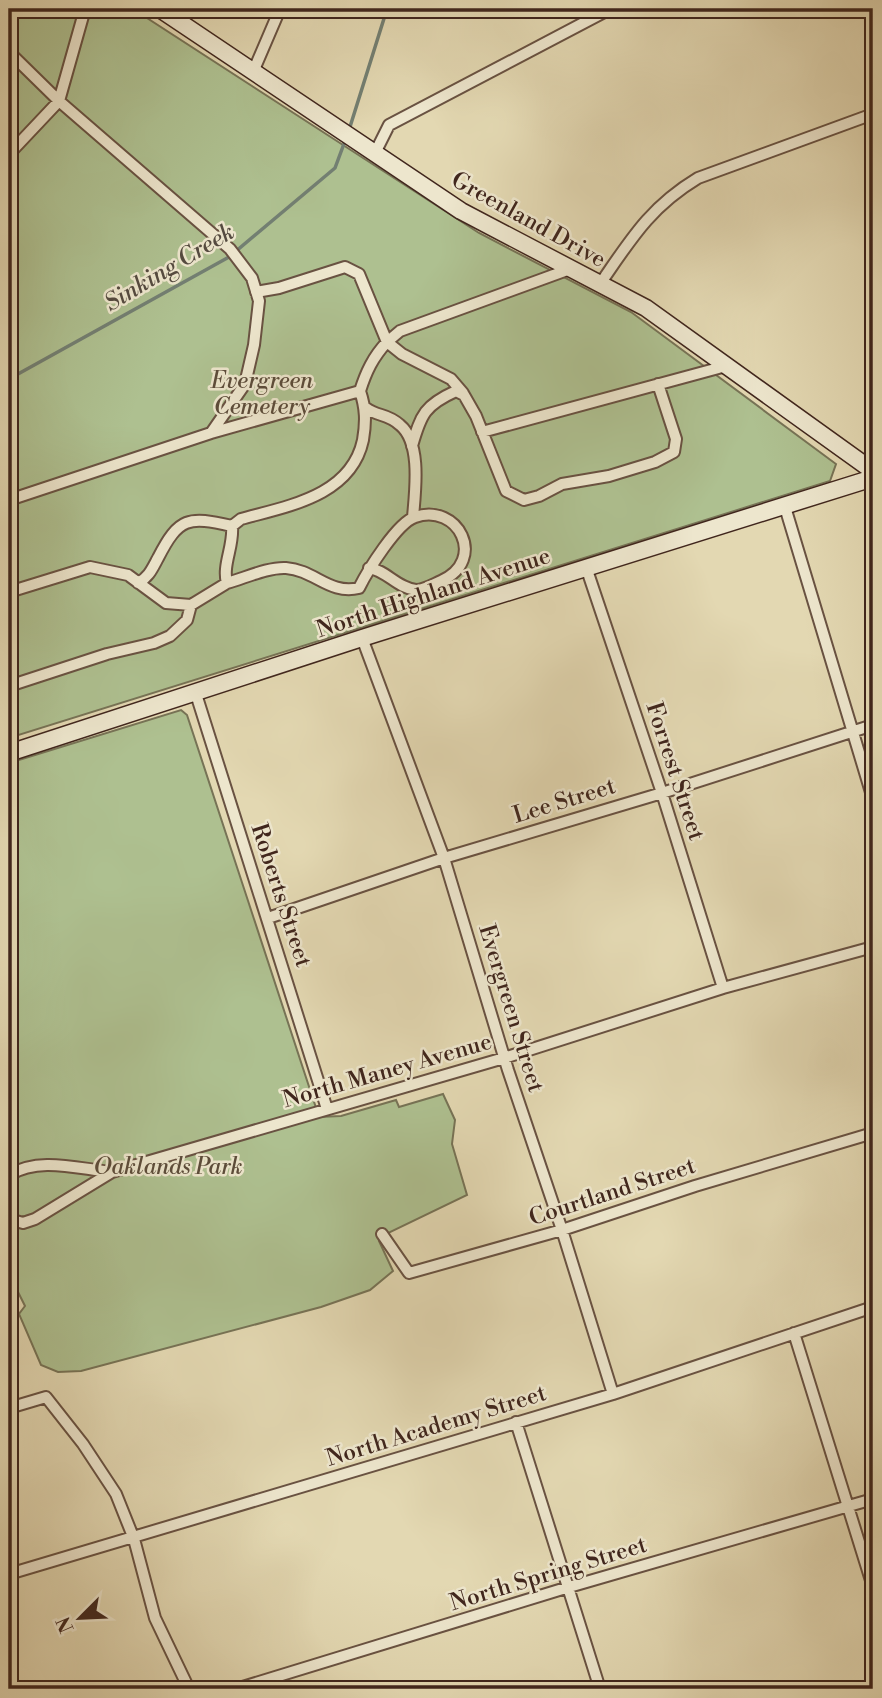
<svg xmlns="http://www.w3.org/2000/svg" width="882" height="1698" font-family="'Libre Bodoni',serif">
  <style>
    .green { fill: #aec090; stroke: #777356; stroke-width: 2 }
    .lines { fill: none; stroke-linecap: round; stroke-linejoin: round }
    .stream { stroke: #737f72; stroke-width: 3.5 }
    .street-casing { stroke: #695242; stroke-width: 14 }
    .secondary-casing { stroke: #40261d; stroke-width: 19 }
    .street { stroke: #ede6cd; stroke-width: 10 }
    .secondary { stroke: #ede6cd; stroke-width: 16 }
    .labels { text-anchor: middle; stroke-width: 5; stroke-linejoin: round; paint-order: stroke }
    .street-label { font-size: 23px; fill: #40261d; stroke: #ede6cd }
    .park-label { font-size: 23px; font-style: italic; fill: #5c4c3a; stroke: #ede6cd }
    .water-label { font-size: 24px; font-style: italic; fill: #554b40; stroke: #ede6cd }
  </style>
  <rect width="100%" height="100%" fill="#e3d8b2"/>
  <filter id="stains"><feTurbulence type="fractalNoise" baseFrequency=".00286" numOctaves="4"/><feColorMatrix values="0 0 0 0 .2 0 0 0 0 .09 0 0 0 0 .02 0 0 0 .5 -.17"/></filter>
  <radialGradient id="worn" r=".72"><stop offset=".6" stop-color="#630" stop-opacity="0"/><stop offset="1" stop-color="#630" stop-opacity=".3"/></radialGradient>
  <path class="green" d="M9 9H133L479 233 631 312 836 464 830 481 9 738Z
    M181 710 187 715 319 1117 341 1116 396 1100 399 1107 443 1094 455 1120 452 1144 467 1195 390 1232 379 1241 393 1271 370 1290 321 1307 81 1371 58 1372 41 1365 19 1314 25 1306 9 1274V763Z"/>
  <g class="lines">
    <path class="stream" d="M349 130 387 9
      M9 379 229 257 335 168 345 141"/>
    <defs>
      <path id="street" d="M9 52 59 101 230 249 252 278 259 301 254 345 245 384 211 433 9 500
        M253 72 280 9
        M375 153 389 125 610 9
        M9 154 59 101 85 9
        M600 284C631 239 650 207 698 178L873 114
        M256 292 279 288 345 267 359 274 387 342C373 357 366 372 360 391
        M463 393 451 379 402 354 387 342 400 331 570 269
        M366 408C378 417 387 413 400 425 422 443 415 492 413 517
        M482 432 726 366
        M211 433 360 391C366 409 366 422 363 440 351 496 288 506 241 519L232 526
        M412 446C421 414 425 405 456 391L464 395 476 416 506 491 524 500 539 496 562 484 609 476 655 462 674 452 676 439 658 384
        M785 507 873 799
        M586 567 662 793 723 988
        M227 583C245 578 268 567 286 568 315 570 329 595 359 588 368 570 397 523 415 517 458 502 488 560 441 581 434 584 424 590 416 590 397 588 386 570 369 568
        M9 592 90 567 128 575 166 603 191 605 227 583C222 565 234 546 232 526 188 516 179 517 158 558 152 569 149 577 138 583
        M362 638 444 858 508 1070 562 1230 613 1394
        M9 686 107 654 154 643 170 636 187 620 191 605
        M196 694 327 1109
        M268 918 444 858 662 793 873 725
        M112 1172 504 1058 723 988 873 947
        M9 1175C40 1156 78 1169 112 1172L35 1219 23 1223 9 1219
        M382 1234 409 1273 562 1230 695 1186 873 1133
        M794 1333 873 1587
        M9 1408 46 1397 83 1444 116 1494 134 1539 155 1618 189 1689
        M516 1422 600 1689
        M9 1574 613 1394 873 1307
        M236 1689 569 1587 873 1499"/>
      <path id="secondary" d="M160 9 461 211 646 308 873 471
        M9 753 362 638 873 478"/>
    </defs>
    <use href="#street" class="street-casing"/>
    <use href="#secondary" class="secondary-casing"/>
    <use href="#street" class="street"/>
    <use href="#secondary" class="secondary"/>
  </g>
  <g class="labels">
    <g class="street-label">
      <text transform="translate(529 219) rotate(29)" y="8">Greenland Drive</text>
      <text transform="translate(433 592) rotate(-18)" y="8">North Highland Avenue</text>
      <text transform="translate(676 771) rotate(72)" y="8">Forrest Street</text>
      <text transform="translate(564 800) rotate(-17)" y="8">Lee Street</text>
      <text transform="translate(282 895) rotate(72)" y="8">Roberts Street</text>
      <text transform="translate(512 1008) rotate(73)" y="8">Evergreen Street</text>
      <text transform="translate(387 1070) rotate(-16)" y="8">North Maney Avenue</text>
      <text transform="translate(612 1191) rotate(-18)" y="8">Courtland Street</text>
      <text transform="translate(436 1425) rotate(-17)" y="8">North Academy Street</text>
      <text transform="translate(548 1573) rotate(-17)" y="8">North Spring Street</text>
    </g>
    <g class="park-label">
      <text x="262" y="388">Evergreen<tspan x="262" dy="26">Cemetery</tspan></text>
      <text x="168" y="1174">Oaklands Park</text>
    </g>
    <g class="water-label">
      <text transform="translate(169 267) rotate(-31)" y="8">Sinking Creek</text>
    </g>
  </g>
  <rect width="882" height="1698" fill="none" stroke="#e3d8b2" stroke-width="35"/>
  <rect x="10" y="10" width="861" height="1677" fill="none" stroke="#40261d" stroke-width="3.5"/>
  <rect x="18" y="18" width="847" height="1663" fill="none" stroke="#40261d" stroke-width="2"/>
  <g transform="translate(80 1618) rotate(246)" stroke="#ede6cd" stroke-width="5" paint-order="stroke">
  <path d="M0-5L12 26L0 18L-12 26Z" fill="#40261d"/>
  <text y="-10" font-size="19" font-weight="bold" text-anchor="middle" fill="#40261d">N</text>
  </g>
  <rect width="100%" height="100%" filter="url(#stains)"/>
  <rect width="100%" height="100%" fill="url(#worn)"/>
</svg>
